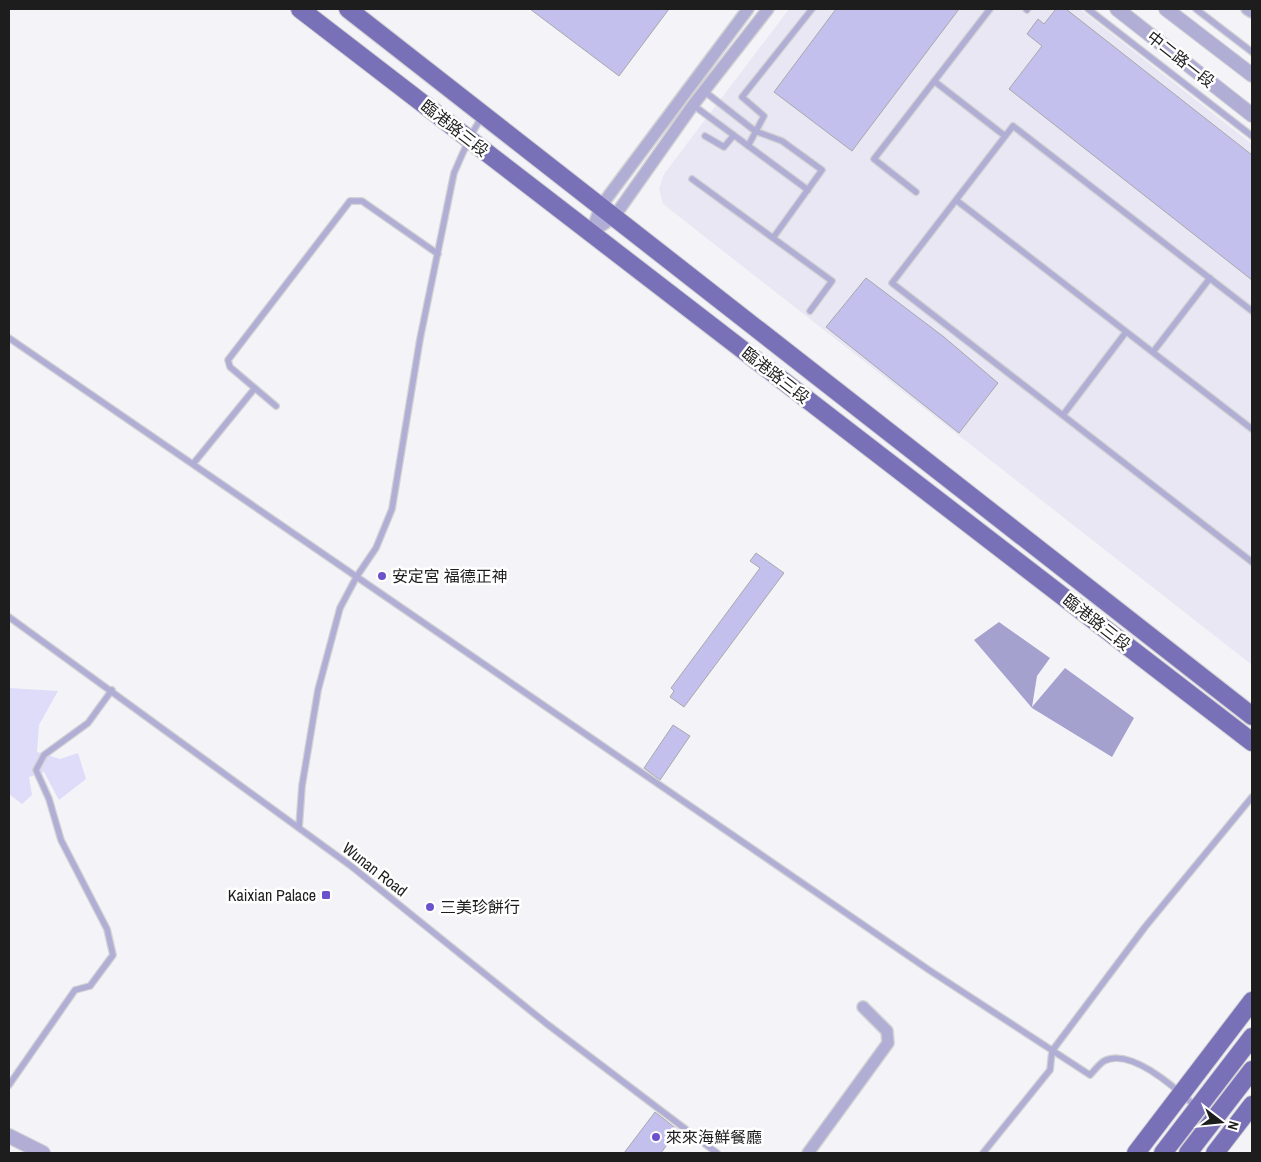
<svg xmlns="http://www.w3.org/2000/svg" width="1261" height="1162" font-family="'Archivo Narrow','Noto Sans TC',sans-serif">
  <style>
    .built { fill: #e8e7f3 }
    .green { fill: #dedcf9 }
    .water { fill: #a4a1ce }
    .building { fill: #c3c0ee; stroke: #a8a8ab }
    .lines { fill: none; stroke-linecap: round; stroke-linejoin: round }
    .service-casing { stroke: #d2d2d5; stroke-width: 8 }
    .minor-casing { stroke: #d2d2d5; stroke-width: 14 }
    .tertiary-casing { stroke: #d2d2d5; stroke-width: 16 }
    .primary-casing { stroke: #d2d2d5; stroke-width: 20 }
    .service { stroke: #b1aed5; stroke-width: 5.5 }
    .minor { stroke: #b1aed5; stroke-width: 11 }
    .tertiary { stroke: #b1aed5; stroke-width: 14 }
    .primary { stroke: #7971b7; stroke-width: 18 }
    .poi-dot { fill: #6b52cc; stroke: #fff; stroke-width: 2 }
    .labels { text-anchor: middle; stroke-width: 5; stroke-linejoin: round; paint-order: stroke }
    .street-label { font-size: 16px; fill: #1d1d1e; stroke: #fff }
    .poi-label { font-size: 16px; fill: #1d1d1e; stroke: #fff; text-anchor: start }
  </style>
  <rect width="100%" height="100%" fill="#f4f4f8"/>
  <path class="built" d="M789 9H1080L1252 144V665L663 204 659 189 664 174Z"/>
  <path class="green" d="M9 688 58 691 39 725 37 752 60 759 78 753 86 779 59 800 44 772 29 777 32 795 22 804 9 794Z"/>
  <path class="water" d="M999 622 1050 658 1037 676 1032 707 1065 668 1134 718 1112 757 1032 708 974 640Z"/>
  <path class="building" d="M530 9H669L619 76Z
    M836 9H959L852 151 774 92Z
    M1056 9H1066L1252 155V280L1009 89 1042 46 1027 34 1038 19 1044 24Z
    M866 278 944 337 998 383 959 433 826 327Z
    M756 553 784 573 684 707 670 697 674 691 671 688 760 568 750 561Z
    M673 725 690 736 660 780 644 768Z
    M655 1112 683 1134 674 1146 669 1142 661 1153H624Z"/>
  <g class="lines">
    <defs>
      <path id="service" d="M1026 9 1027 10
        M1088 9 1252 136
        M1196 9 1252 52
        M934 81 1005 136
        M704 91 755 131 782 141 822 170 773 238
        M693 105 808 190
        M705 136 724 147 734 135
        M748 146 764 116 742 97 812 9
        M692 179 832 281 810 311
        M916 192 874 159 990 9
        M956 200 1252 429
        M1252 311 1013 126 892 283 1252 562
        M9 338 929 970 1090 1075C1094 1071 1099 1064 1104 1061 1131 1047 1177 1089 1196 1107
        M1153 352 1210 278
        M276 406 230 367 228 360 350 201H362L438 254
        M1063 415 1126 332
        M193 464 255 388
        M9 617 351 866 547 1024 717 1153
        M299 828 302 786 318 690 340 608 357 576 376 548 392 509 420 339 454 173 469 139 482 116
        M9 1085 75 990 90 986 113 955 107 929 61 840 49 799 36 770 44 755 88 723 112 690
        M983 1153 1050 1070 1052 1051 1145 927 1252 797"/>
      <path id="minor" d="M1247 9 1252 12
        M591 233 614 217 693 105 768 9
        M591 233 601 206 748 9
        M808 1153 888 1043 887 1031 863 1007"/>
      <path id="tertiary" d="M1117 9 1252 115
        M1166 9 1252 75
        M9 1136 43 1153"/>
      <path id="primary" d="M300 9 1252 742
        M348 9 1252 716
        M1136 1153 1252 1001
        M1163 1153 1252 1037
        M1188 1153 1252 1070
        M1215 1153 1252 1105"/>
    </defs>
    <use href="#service" class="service-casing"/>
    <use href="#minor" class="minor-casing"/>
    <use href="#tertiary" class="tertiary-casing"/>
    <use href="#primary" class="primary-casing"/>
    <use href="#service" class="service"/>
    <use href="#minor" class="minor"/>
    <use href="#tertiary" class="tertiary"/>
    <use href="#primary" class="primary"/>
  </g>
  <g class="poi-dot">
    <circle cx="382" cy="576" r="5"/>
    <rect x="321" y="890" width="10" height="10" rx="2.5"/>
    <circle cx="430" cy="907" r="5"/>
    <circle cx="656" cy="1137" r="5"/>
  </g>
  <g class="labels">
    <g class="street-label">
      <text transform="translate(1181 59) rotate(38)" y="6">中二路一段</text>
      <text transform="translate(455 128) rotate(38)" y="6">臨港路三段</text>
      <text transform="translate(776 375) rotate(38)" y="6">臨港路三段</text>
      <text transform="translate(1097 622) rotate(38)" y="6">臨港路三段</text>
      <text transform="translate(375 869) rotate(38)" y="6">Wunan Road</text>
    </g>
    <g class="poi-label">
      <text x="392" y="582">安定宮 福德正神</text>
      <text x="316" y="901" text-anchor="end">Kaixian Palace</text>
      <text x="440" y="913">三美珍餅行</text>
      <text x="666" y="1143">來來海鮮餐廳</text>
    </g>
  </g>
  <rect width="1261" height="1162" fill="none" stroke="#1d1d1e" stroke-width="20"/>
  <g transform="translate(1221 1122) rotate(106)" stroke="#ffffff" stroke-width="4" paint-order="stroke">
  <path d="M0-4L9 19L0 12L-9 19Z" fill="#1d1d1e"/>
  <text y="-8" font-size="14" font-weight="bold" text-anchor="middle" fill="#1d1d1e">N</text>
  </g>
</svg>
